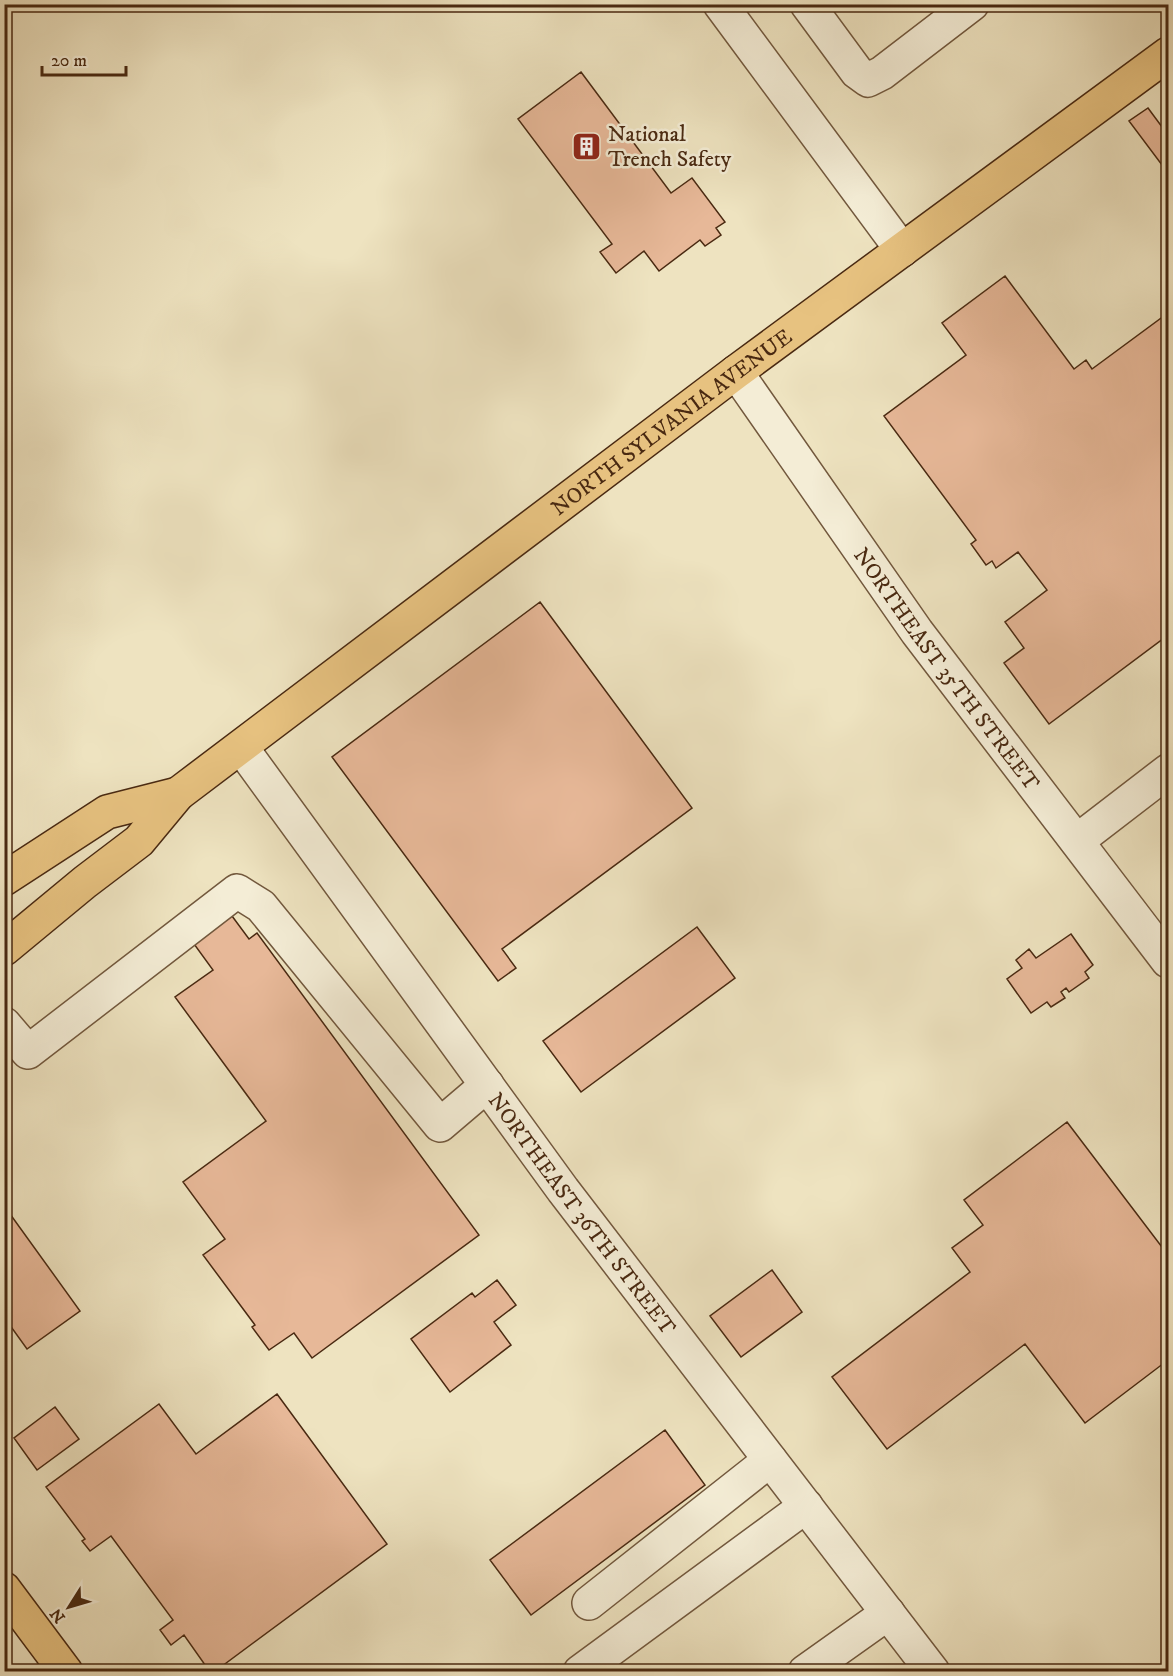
<svg xmlns="http://www.w3.org/2000/svg" width="1173" height="1676" font-family="'IM FELL DW Pica',serif">
  <style>
    .building { fill: #e7b898; stroke: #492911; stroke-width: 1.5 }
    .lines { fill: none; stroke-linecap: round; stroke-linejoin: round }
    .minor-casing { stroke: #72583d; stroke-width: 36 }
    .major-casing { stroke: #492911; stroke-width: 36 }
    .minor { stroke: #f4edd6; stroke-width: 33 }
    .major { stroke: #e7c280; stroke-width: 33 }
    .labels { text-anchor: middle; stroke-width: 5; stroke-linejoin: round; paint-order: stroke }
    .poi-label { font-size: 22px; fill: #492911; stroke: #f4edd6; text-anchor: start }
    .street-label { font-size: 22px; fill: #492911; stroke: #f4edd6 }
  </style>
  <rect width="100%" height="100%" fill="#eee3c0"/>
  <filter id="stains"><feTurbulence type="fractalNoise" baseFrequency=".00333" numOctaves="4"/><feColorMatrix values="0 0 0 0 .2 0 0 0 0 .09 0 0 0 0 .02 0 0 0 .5 -.17"/></filter>
  <radialGradient id="worn" r=".72"><stop offset=".6" stop-color="#630" stop-opacity="0"/><stop offset="1" stop-color="#630" stop-opacity=".3"/></radialGradient>
  <path class="building" d="M581 72 671 193 692 178 725 222 716 228 721 235 705 246 700 240 659 271 644 251 616 273 600 252 612 244 518 119Z
    M1148 108 1168 135V173L1129 121Z
    M1005 276 1074 369 1086 360 1092 369 1168 313V635L1049 724 1004 663 1024 648 1005 622 1047 590 1018 552 996 568 992 561 986 565 971 544 976 540 884 416 966 355 942 323Z
    M540 602 692 808 502 949 516 968 498 981 332 757Z
    M232 916 249 939 257 933 479 1235 312 1358 294 1333 269 1350 252 1327 255 1325 203 1255 225 1239 183 1182 266 1121 175 997 213 970 194 944Z
    M697 927 735 978 581 1092 543 1041Z
    M1071 934 1093 965 1085 972 1089 978 1069 992 1066 988 1061 992 1065 998 1051 1007 1047 1002 1031 1013 1007 979 1022 968 1016 960 1029 949 1036 958Z
    M1067 1122 1168 1255V1360L1085 1423 1025 1344 887 1449 832 1377 970 1272 952 1248 983 1225 964 1200Z
    M5 1207 80 1311 27 1349 4 1317Z
    M772 1270 802 1312 741 1357 710 1316Z
    M497 1280 516 1305 494 1322 511 1345 450 1392 411 1339 472 1293 475 1297Z
    M277 1394 387 1544 214 1672H210L184 1635 171 1645 160 1630 173 1620 111 1536 90 1551 82 1541 85 1539 46 1487 159 1404 196 1454Z
    M55 1407 79 1439 37 1470 14 1438Z
    M665 1430 705 1485 531 1615 490 1560Z"/>
  <g class="lines">
    <defs>
      <g id="minor">
        <path d="M720 4 902 250"/>
        <path d="M807 4 857 72 868 80 882 73 972 4"/>
        <path id="s1" d="M736 372 917 632 1168 961"/>
        <path id="s2" d="M241 747 563 1190 933 1672"/>
        <path d="M1077 841 1168 771"/>
        <path d="M4 1024 28 1052 237 891 261 906 440 1125 487 1085"/>
        <path d="M589 1603 770 1460"/>
        <path d="M580 1672 806 1506"/>
        <path d="M805 1672 888 1613"/>
      </g>
      <g id="major">
        <path d="M4 879 107 812 178 794"/>
        <path id="s3" d="M4 949 85 882 139 841 178 794 736 372 1168 54"/>
        <path d="M4 1589 66 1672"/>
      </g>
    </defs>
    <use href="#minor" class="minor-casing"/>
    <use href="#major" class="major-casing"/>
    <use href="#minor" class="minor"/>
    <use href="#major" class="major"/>
  </g>
  <defs>
    <symbol id="building-square" viewBox="-11 -11 22 22"><rect x="-9" y="-9" width="18" height="18" rx="4" fill="#8f2418" stroke="#f4edd6"/><path d="M-4-6H4V6H1V3H-1V6H-4ZM-2.5-4.3h1.7v1.8h-1.7ZM.8-4.3h1.7v1.8H.8ZM-2.5-1h1.7V.8h-1.7ZM.8-1h1.7V.8H.8Z" fill="#fff"/></symbol>
  </defs>
  <g fill-rule="evenodd">
    <use href="#building-square" x="570" y="130" width="33" height="33"/>
  </g>
  <g class="labels">
    <g class="poi-label">
      <text x="608" y="141">National<tspan x="608" dy="25">Trench Safety</tspan></text>
    </g>
    <g class="street-label">
      <text dy="8" stroke="none"><textPath href="#s3" startOffset="852">NORTH SYLVANIA AVENUE</textPath></text>
      <text dy="8" stroke="none"><textPath href="#s1" startOffset="364">NORTHEAST 35TH STREET</textPath></text>
      <text dy="8" stroke="none"><textPath href="#s2" startOffset="578">NORTHEAST 36TH STREET</textPath></text>
    </g>
  </g>
  <rect width="1173" height="1676" fill="none" stroke="#eee3c0" stroke-width="24"/>
  <rect x="6" y="6" width="1161" height="1664" fill="none" stroke="#492911" stroke-width="3"/>
  <rect x="12" y="12" width="1149" height="1652" fill="none" stroke="#492911" stroke-width="1.5"/>
  <g transform="translate(69 1607) rotate(233)" stroke="#f4edd6" stroke-width="4.5" paint-order="stroke">
  <path d="M0-4.5L10 22L0 15L-10 22Z" fill="#492911"/>
  <text y="-9" font-size="16" font-weight="bold" text-anchor="middle" fill="#492911">N</text>
  </g>
  <path d="M42 66v9h84v-9" fill="none" stroke="#492911" stroke-width="3"/>
  <text x="51" y="66" font-size="18" fill="#492911" stroke="#f4edd6" stroke-width="4.5" paint-order="stroke">20 m</text>
  <rect width="100%" height="100%" filter="url(#stains)"/>
  <rect width="100%" height="100%" fill="url(#worn)"/>
</svg>
